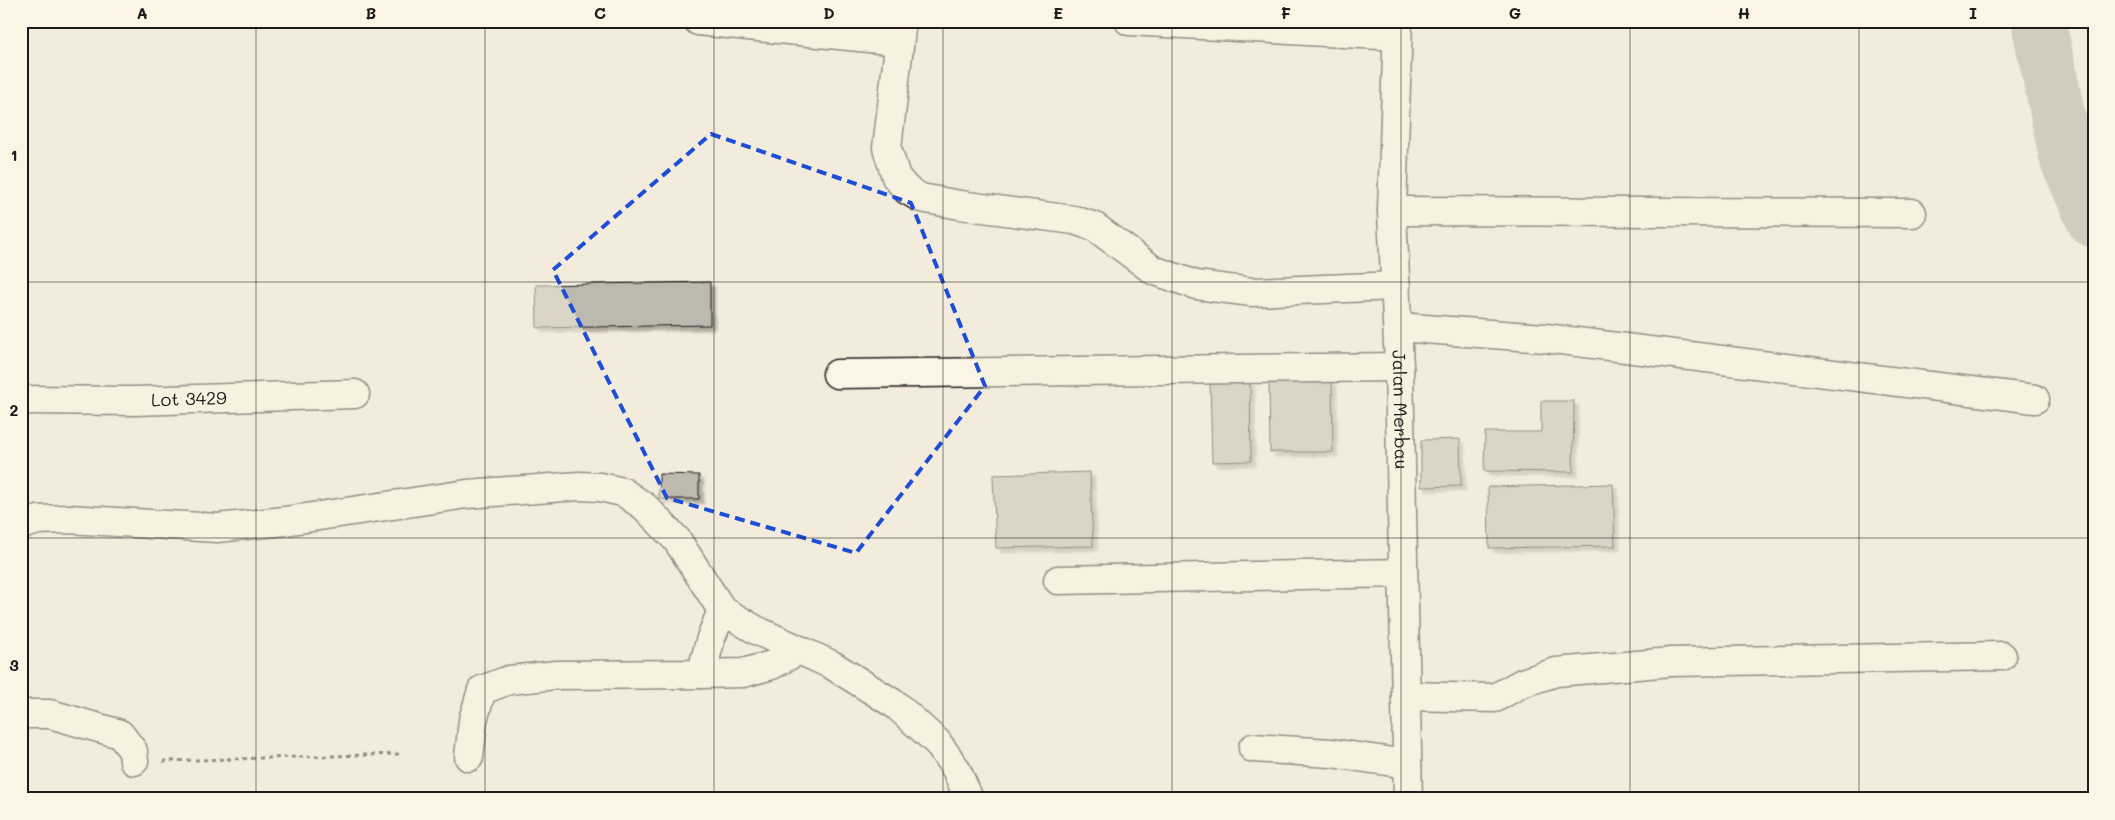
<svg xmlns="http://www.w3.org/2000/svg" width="2115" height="820" font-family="Mali,sans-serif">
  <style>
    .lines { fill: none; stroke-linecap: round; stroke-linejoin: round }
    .river { stroke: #aaa59b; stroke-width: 55 }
    .building { fill: #beb9ae; stroke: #1c1c1c; filter: url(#shadow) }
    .minor-casing { stroke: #1c1c1c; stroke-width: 31 }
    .path { stroke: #1c1c1c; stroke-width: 3; stroke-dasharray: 4 4; stroke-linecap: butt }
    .minor { stroke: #fcf5e5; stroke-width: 28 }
    .marked { fill: none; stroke: #1d4ed8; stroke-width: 4; stroke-dasharray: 10 6; stroke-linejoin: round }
    .grid { fill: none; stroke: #1c1c1c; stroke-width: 1; stroke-opacity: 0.55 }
    .labels { text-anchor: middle; stroke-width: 4; stroke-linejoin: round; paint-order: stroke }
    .street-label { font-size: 18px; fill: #1c1c1c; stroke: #fcf5e5 }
    .neatline { fill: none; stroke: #1c1c1c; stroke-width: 2 }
    .grid-label { font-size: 16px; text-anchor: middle; font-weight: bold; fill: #1c1c1c }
  </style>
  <defs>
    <filter id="shadow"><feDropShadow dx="4.5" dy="4.5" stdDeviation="1" flood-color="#0004"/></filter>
  </defs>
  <rect width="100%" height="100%" fill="#f3ecdd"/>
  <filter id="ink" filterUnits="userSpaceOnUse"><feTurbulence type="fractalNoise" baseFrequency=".02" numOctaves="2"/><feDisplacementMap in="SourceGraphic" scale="10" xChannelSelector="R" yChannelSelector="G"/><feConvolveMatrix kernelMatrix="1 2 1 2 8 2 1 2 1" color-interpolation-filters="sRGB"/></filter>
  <g filter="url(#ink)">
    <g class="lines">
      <path class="river" d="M2041 21 2040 29 2067 159 2094 220"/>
    </g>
    <path class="building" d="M710 282V325L537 328 536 285Z
      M1210 381H1250L1251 461 1212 462Z
      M1332 381 1333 452H1270L1269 382Z
      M1541 401H1574L1573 472 1484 471 1485 432H1541Z
      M1460 439 1461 486 1421 487V440Z
      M1090 472 1093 546 996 548 993 475Z
      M659 474 699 475V499H659Z
      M1613 484 1615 546 1489 548 1488 487Z"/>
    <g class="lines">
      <defs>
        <g id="minor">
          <path d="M698 21 899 41"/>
          <path d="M902 21 887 148 896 177 907 190 921 198 960 205 1074 220 1095 227 1153 270 1196 285 1252 292 1396 286"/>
          <path d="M1129 21 1397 36"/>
          <path id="s1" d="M1398 21 1392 211 1399 367 1408 799"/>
          <path d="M1392 211 1912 213"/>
          <path d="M1398 327 1545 338 2035 399"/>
          <path d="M837 374 1399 367"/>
          <path id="s2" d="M21 400 134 401 355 394"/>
          <path d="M21 525 38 520 68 519 217 528 285 521 467 494 579 486 600 487 623 492 645 507 677 540 722 610 756 630 832 665 896 705 937 742 956 769 969 799"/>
          <path d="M1058 580 1403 573"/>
          <path d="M701 674 743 673 772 665 799 650"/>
          <path d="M1406 696 1495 698 1522 683 1556 672 1671 662 2002 656"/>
          <path d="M21 714H50L120 734 133 751 134 761"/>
          <path d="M1253 748 1331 753 1407 764"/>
          <path d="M469 757 473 720 482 690 509 680 556 675 701 674 711 638 722 610"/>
        </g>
      </defs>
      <use href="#minor" class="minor-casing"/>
      <path class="path" d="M163 761 400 754"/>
      <use href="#minor" class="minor"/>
    </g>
  </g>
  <path d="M0 0H2115V820H0ZM711 134 911 203 985 386 856 553 667 498 553 270Z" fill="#f3ecdd" fill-opacity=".55" fill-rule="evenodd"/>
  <path class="marked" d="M711 134 911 203 985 386 856 553 667 498 553 270Z"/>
  <path class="grid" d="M256 21V799M485 21V799M714 21V799M943 21V799M1172 21V799M1401 21V799M1630 21V799M1859 21V799M21 282H2094M21 538H2094"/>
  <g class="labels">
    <g class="street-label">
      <text dy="6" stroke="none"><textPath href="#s2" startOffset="168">Lot 3429</textPath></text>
      <text dy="6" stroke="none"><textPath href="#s1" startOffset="389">Jalan Merbau</textPath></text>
    </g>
  </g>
  <rect width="2115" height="820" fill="none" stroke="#fcf5e5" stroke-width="55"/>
  <rect x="28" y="28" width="2060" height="764" class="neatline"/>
  <g class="grid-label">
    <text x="142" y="19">A</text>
    <text x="371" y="19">B</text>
    <text x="600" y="19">C</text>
    <text x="829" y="19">D</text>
    <text x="1058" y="19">E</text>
    <text x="1286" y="19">F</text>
    <text x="1515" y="19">G</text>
    <text x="1744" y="19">H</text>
    <text x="1973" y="19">I</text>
    <text x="14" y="161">1</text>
    <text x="14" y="416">2</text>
    <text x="14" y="671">3</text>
  </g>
</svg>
